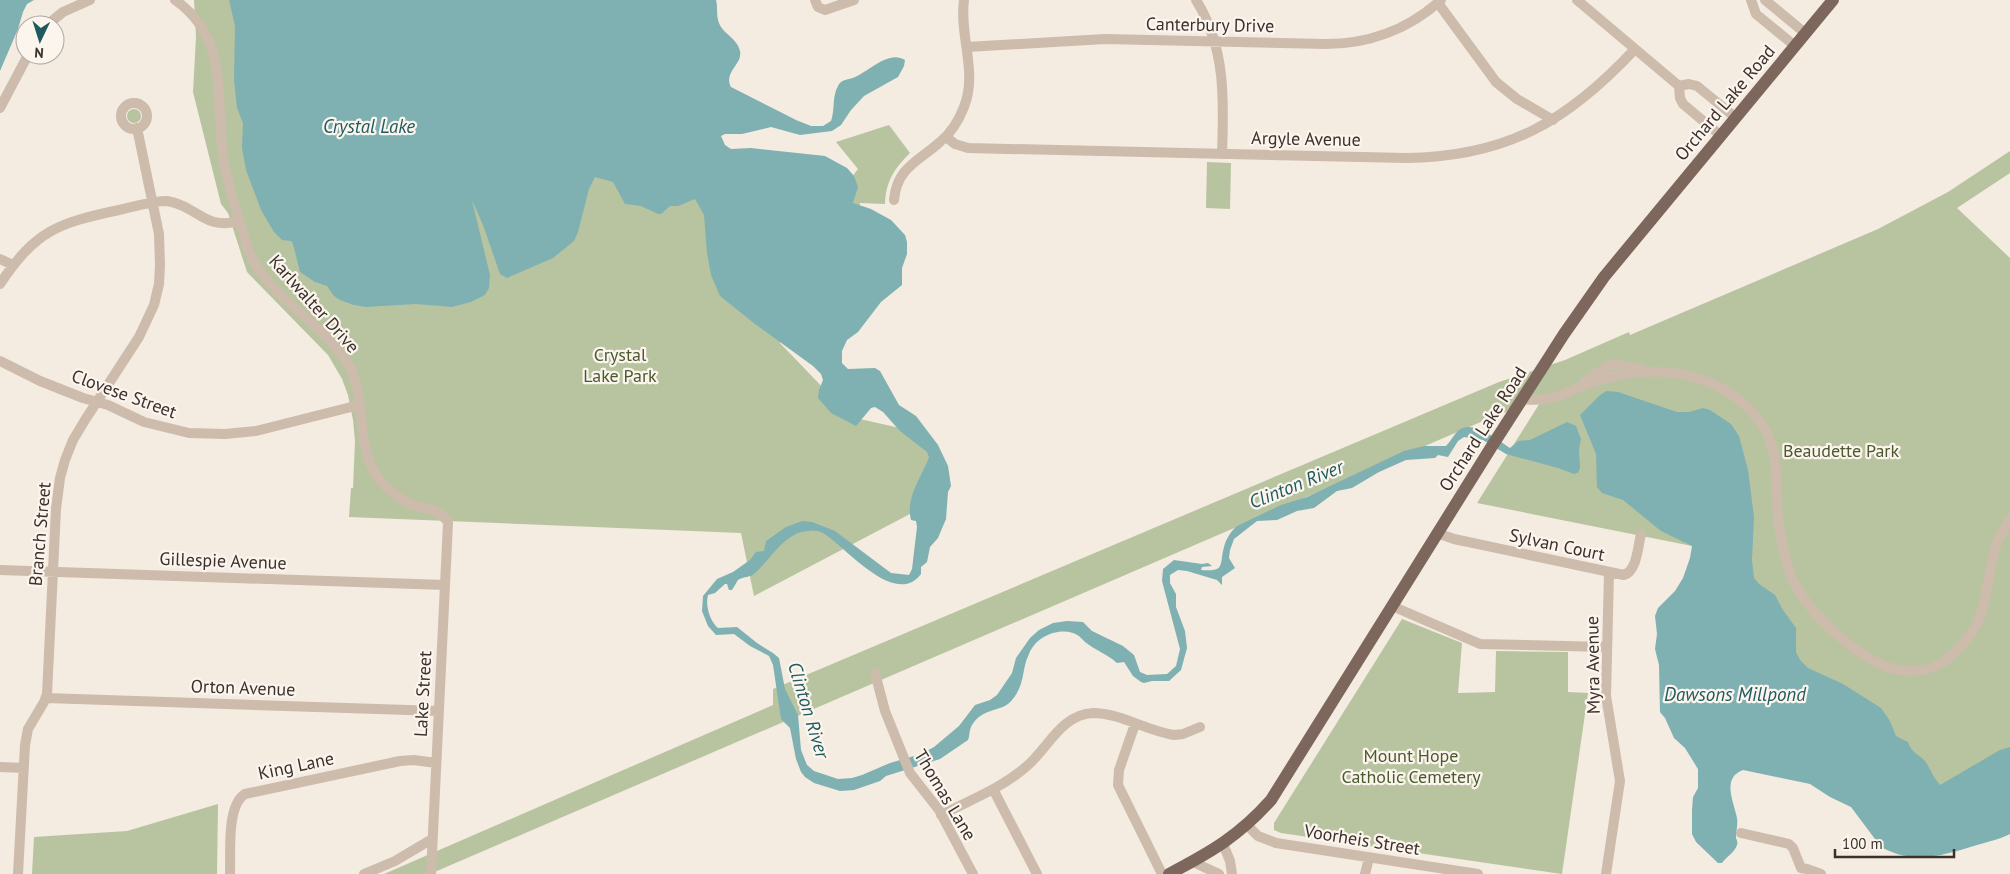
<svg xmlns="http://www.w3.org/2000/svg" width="2010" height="874" font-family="'PT Sans',sans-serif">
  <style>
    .green { fill: #b8c4a0 }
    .water { fill: #7fb0b2 }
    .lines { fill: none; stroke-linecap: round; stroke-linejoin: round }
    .minor { stroke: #cdbbac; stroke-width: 10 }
    .major { stroke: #7d675c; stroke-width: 12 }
    .labels { text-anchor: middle; stroke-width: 4.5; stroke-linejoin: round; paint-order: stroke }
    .street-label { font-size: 18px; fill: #3b302b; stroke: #fbf5ee }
    .park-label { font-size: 18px; fill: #4a5a2e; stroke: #fbf5ee }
    .water-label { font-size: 19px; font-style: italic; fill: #1f5a5e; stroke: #fbf5ee }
  </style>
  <rect width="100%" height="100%" fill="#f4ebe1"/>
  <path class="green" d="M194 0H233L463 191 584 160 833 202 858 169 836 142 889 125 910 153C894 169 886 181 885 204L860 203 855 272 783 270 780 343 851 417 922 433 946 495 754 596 741 533 349 517 351 488H353L355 441 353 420 348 395 342 379 328 355 247 272 228 213 221 204 193 92 196 37Z
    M127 116a7 7 0 1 1 14 0a7 7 0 1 1-14 0Z
    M2010 151V173L1957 208 2010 258V796L1946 816 1692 546 1477 503 1543 398 1490 418 430 874H384L773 705V689L1499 382 1565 360 1629 332 1630 335 1878 229 1948 192Z
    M1207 162 1231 163 1230 209 1206 208Z
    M1402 619 1462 643 1458 693 1495 692 1496 651 1568 652V692L1588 693 1562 874 1281 833 1274 830V823Z
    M218 804 217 874H32L34 837 127 831Z"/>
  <path class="water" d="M0 0H34L27 4 23 12 18 29 0 71Z
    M229 0H716C718 7 716 16 719 23 723 34 737 38 740 51 743 64 723 72 731 87L796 120 811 126H823L831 121C835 110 832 96 838 86 841 79 849 80 855 77 870 71 888 50 905 60L904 66 898 77 864 96 851 110 841 125 832 131 800 135 771 127 742 134H725L721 136 725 145 731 149 751 148 825 156 847 168 854 176 858 187 853 203 871 209 891 220 905 235 907 242V254L902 268V285L881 302 858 332 847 340 842 351V363L848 369 875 368 880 371 899 405 916 416 938 445 948 466 951 486 948 492 946 519 938 538 930 547 927 562 921 567V574C895 609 844 545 823 533 818 530 812 530 808 531 785 532 770 560 755 573 750 578 744 576 738 580L732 590H729L727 584H725L715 593 708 595C705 606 710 621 718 628L737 627 757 643 773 653 779 658 785 689 798 715 801 750 807 765 814 771 838 779 852 778 862 775 890 763 921 754 934 747 959 726 975 705 990 700 997 695 1012 673 1016 658 1030 638 1039 630 1053 623 1067 621 1083 622 1092 631 1123 646 1134 655 1140 672 1147 675 1167 674 1176 666 1180 649 1162 581 1163 569 1174 560 1202 564 1208 563 1212 566 1202 567 1201 570C1226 572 1219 565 1224 547 1226 539 1231 531 1237 526L1281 505 1307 497 1404 451 1424 446H1446C1451 441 1454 434 1459 430 1473 419 1498 440 1510 448L1518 441 1530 440 1567 422 1576 426 1581 439 1579 449 1580 468 1578 473 1574 474 1558 468 1506 454 1483 440 1464 437 1458 441 1448 457 1438 455 1435 458 1406 460 1379 472 1352 488 1337 491 1314 508 1297 511 1277 520 1257 521 1234 539 1230 550 1229 558 1235 568 1222 577V585L1217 580 1187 571 1178 570 1170 575V583L1176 594V607L1185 631 1187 648 1181 670 1169 681H1152L1144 683 1141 682 1133 676 1124 662 1117 663C1107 654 1095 650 1085 642 1081 638 1079 635 1073 633 1056 628 1036 637 1029 654 1021 670 1026 683 1012 700 1002 713 984 706 972 725 969 730 970 735 968 740L940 759 886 776 880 781 854 790 840 791 814 783 805 777 801 772 796 759 790 728 781 719 773 665 769 656 750 646 734 634 716 635 708 626 702 611 703 596 717 579 733 572 750 560 756 552 764 551 766 541 786 527 802 521 812 522 835 531 891 573 909 575 912 569 917 527 916 521 911 520C905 497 922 477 929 457L927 452 900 431 883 412 875 407 871 408 856 426 831 413 818 398 819 390 823 380 821 374 813 366 755 324 720 296 711 275 707 253 704 215 695 199 678 206H670L661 214H658L641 206 625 204 613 182 595 177 589 189 578 232 574 241 553 258 507 278 500 274 483 225 472 200 490 275 489 288 485 295 471 302 452 307 416 304 366 307 354 305 340 300 334 296 327 286 315 282 300 272 293 244 291 241 282 240 274 232 261 210 246 170 242 148 243 123 237 108 234 80 235 26Z
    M1606 391 1618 392 1677 412H1689L1703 408 1710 410 1731 424 1739 436 1748 470 1754 517 1752 560 1754 578 1759 584 1775 595 1783 610 1796 628V652L1800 660 1808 668 1843 684 1881 708 1890 721 1896 736 1908 742C1913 756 1921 754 1927 764 1931 771 1934 778 1940 785L2000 750 2010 747V834C1998 840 1990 841 1977 845 1942 856 1910 866 1876 844L1875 839 1851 807 1830 797 1810 784 1743 770C1721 778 1734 802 1737 818 1738 825 1736 831 1736 838 1737 840 1738 843 1737 845 1735 852 1726 857 1722 863H1718L1696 842 1692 834V810L1693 797 1698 788V769L1685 748 1674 738 1665 718 1660 712 1659 665 1655 649 1657 634 1655 616 1658 608 1675 591 1683 578 1690 558 1692 546 1661 531 1623 500 1602 493 1597 487 1596 454 1580 415 1599 396Z"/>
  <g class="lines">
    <path class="minor" d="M175 0C230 38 215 99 223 157 228 188 239 219 248 249 267 298 324 322 349 366 368 401 354 445 379 479 387 489 397 497 408 503 421 509 441 508 448 523L431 874
      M815 0 818 7 825 10 854 0
      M1196 0C1226 48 1224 100 1222 154
      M1577 0 1679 86
      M1751 0 1756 14 1795 46
      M1765 0 1805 33
      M1438 3 1496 82 1517 99 1553 120
      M47 25 63 12 90 0
      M967 47 1105 39 1326 44C1369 44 1409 29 1441 0
      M1679 86 1689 84 1697 86 1735 117
      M1679 86 1680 98 1683 104 1720 135
      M121 116a13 13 0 1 1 26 0a13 13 0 1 1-26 0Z
      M0 108 28 55
      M946 137 955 144 968 148 1406 158C1507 157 1568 121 1635 49
      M894 200C897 167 919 161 940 142 951 133 959 120 964 107 978 72 959 36 964 0
      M0 259 13 265
      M0 284C36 230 58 223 119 210 134 207 151 201 167 201 198 206 204 231 240 221
      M0 361 40 381 83 398 108 405 144 422 189 433 225 434 256 431 359 405
      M1585 381 1611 364 1642 369
      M1523 399C1555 403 1565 391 1593 382 1633 367 1684 368 1721 388 1741 399 1760 417 1769 438 1780 465 1775 497 1779 526 1782 546 1786 568 1796 586 1812 616 1858 658 1891 668 1925 678 1947 664 1968 638 1990 608 1985 579 1996 546 1999 536 2005 528 2010 519
      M1437 533 1454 539 1624 575C1637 571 1638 546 1641 534
      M0 570 445 585
      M1392 606 1480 644 1607 647
      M875 673 885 711 910 773 939 810 973 874
      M46 698 439 711
      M1135 724 1119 770 1118 785 1162 874
      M0 767 24 768
      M993 789 1037 874
      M941 815C970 800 1002 788 1027 766 1048 748 1062 714 1093 713 1120 713 1147 731 1174 735L1183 734 1200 727
      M1247 825 1258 836 1276 843 1478 874
      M1741 833 1789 844 1793 848 1801 868
      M1223 844 1230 861 1232 874
      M1193 862 1219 874
      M1801 868 1807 869 1821 874
      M18 874 25 745 28 729 44 702 47 694 56 509 60 478 65 460 73 440 85 420 139 337 154 305 159 284 160 265 159 234 137 128
      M230 874C231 853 226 806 245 794L400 761 414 760 436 763
      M364 874 395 861 432 839
      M1365 874 1369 858
      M1606 874 1620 781 1606 696 1609 572"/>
    <path class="major" d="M1169 874C1211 852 1239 836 1271 800L1492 446 1564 334 1604 277 1833 0"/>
  </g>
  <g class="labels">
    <g class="street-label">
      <text transform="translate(1210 25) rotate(1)" y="6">Canterbury Drive</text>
      <text transform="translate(1725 103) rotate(-50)" y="6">Orchard Lake Road</text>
      <text transform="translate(1306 139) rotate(1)" y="6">Argyle Avenue</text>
      <text transform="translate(314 304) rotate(48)" y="6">Karlwalter Drive</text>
      <text transform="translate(124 394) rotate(20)" y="6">Clovese Street</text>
      <text transform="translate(1483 429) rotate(-57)" y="6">Orchard Lake Road</text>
      <text transform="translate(40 534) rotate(-85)" y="6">Branch Street</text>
      <text transform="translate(1557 545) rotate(12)" y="6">Sylvan Court</text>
      <text transform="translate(223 561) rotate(2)" y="6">Gillespie Avenue</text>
      <text transform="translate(1593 665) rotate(-91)" y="6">Myra Avenue</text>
      <text transform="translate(243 688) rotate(2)" y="6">Orton Avenue</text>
      <text transform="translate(423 694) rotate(-87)" y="6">Lake Street</text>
      <text transform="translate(296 766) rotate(-12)" y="6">King Lane</text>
      <text transform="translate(945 795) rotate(59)" y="6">Thomas Lane</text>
      <text transform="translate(1362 840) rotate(9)" y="6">Voorheis Street</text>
    </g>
    <g class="park-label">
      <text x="620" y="361">Crystal<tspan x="620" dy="21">Lake Park</tspan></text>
      <text x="1841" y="457">Beaudette Park</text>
      <text x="1411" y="762">Mount Hope<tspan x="1411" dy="21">Catholic Cemetery</tspan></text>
    </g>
    <g class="water-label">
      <text x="369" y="133">Crystal Lake</text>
      <text transform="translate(1296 484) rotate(-22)" y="7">Clinton River</text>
      <text x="1735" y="701">Dawsons Millpond</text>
      <text transform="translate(809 710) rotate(73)" y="7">Clinton River</text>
    </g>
  </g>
  <g transform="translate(40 40) rotate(184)"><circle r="24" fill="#fbf5ee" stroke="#aea6a0"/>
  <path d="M0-4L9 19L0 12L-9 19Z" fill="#1f5a5e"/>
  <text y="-8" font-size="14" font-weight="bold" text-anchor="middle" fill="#3b302b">N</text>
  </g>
  <path d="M1835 849v8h119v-8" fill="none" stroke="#3b302b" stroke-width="2.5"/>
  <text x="1842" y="849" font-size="15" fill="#3b302b" stroke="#fbf5ee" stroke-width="4" paint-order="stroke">100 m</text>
</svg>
